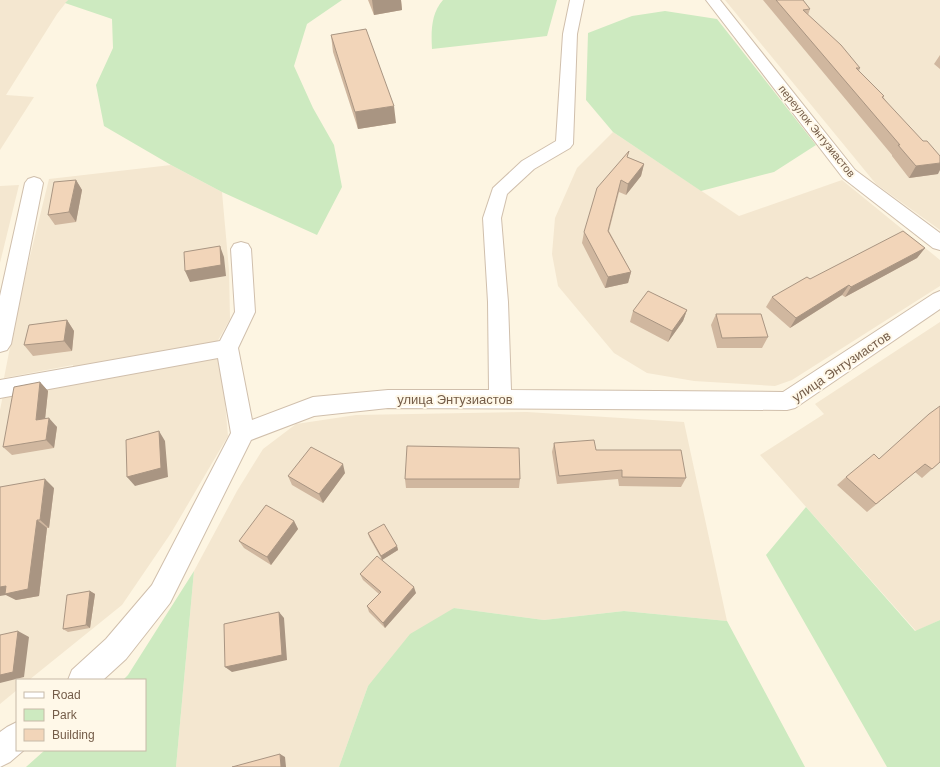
<svg xmlns="http://www.w3.org/2000/svg" width="940" height="767" font-family="Arial,sans-serif">
  <style>
    .residential { fill: #f4e7d0 }
    .green { fill: #cdeac0 }
    .lines { fill: none; stroke-linecap: round; stroke-linejoin: round }
    .minor-casing { stroke: #d0bfac; stroke-width: 2 }
    .minor { fill: #fff; fill-rule: evenodd }
    .wall { fill: #d0b79f }
    .shaded-wall { fill: #a99582 }
    .building { fill: #f2d5b9; stroke: #a99582 }
    .labels { text-anchor: middle; stroke-width: 4; stroke-linejoin: round; paint-order: stroke }
    .far-street-label { font-size: 11px; fill: #745c48; stroke: #fff8e8 }
    .street-label { font-size: 13px; fill: #745c48; stroke: #fff8e8 }
  </style>
  <rect width="100%" height="100%" fill="#fdf5e2"/>
  <path class="residential" d="M0 0H68L57 14 6 95 34 97 0 150Z
    M725 0H940V230L876 184Z
    M613 132 739 216 842 180 940 260V286L792 380 775 386 694 381 647 373 614 353 558 286 552 254 555 218 577 168Z
    M171 165 222 192 229 270 230 319 216 344 73 372V365L4 378 19 301 49 179Z
    M19 185 0 263V186Z
    M940 322V620L916 631 760 455 824 414 815 404Z
    M221 357 228 436 171 533 122 605 29 680H17V690L0 704V410L3 395Z
    M527 412 684 422 727 621 624 611 544 620 454 608 368 686 339 767H176L194 571 237 491 263 449 296 424 356 415Z"/>
  <path class="green" d="M68 0H342L307 24 294 66 313 108 334 145 342 187 317 235 222 192 171 165 104 126 96 85 113 48 112 19 65 3Z
    M443 0H557L547 36 432 49C431 32 431 13 443 0Z
    M665 11 717 19 816 145 774 172 701 191 613 132 586 100 588 33 632 16Z
    M806 507 915 631 940 620V767H887L766 555Z
    M194 571 176 767H26L45 750H145V680H123L128 675Z
    M454 608 544 620 624 611 727 621 805 767H339L368 686 410 634Z"/>
  <g class="lines">
    <defs>
      <path id="minor" d="M570 0H584L577 34 573 144 570 148 534 169 507 194 501 218 508 302 511 390 783 392 933 294 940 291V309L795 408 787 410 388 408 314 416 251 440 170 603 126 659 103 680H68L72 670 106 639 152 585 231 433 218 358 0 398V380L220 341 235 312 231 249 234 244 241 242 248 244 251 249 255 312 238 348 252 420 313 397 388 390H489L488 302 483 218 493 188 522 161 556 141 563 34Z
        M706 0H720L855 170 940 233V250L933 248 843 178Z
        M34 177 40 179 43 183 11 344 7 350 0 352V296L25 183 28 179Z
        M17 722V750H24L10 762 0 767V732L7 727Z"/>
    </defs>
    <use href="#minor" class="minor-casing"/>
    <use href="#minor" class="minor"/>
  </g>
  <path class="wall" d="M368 0H401L402 10 374 15Z
    M763 0H803L810 9 808 15 860 68 859 71 884 98 938 174 909 178 892 156V155Z
    M331 35 396 123 358 129 333 52Z
    M940 55V69L934 64Z
    M627 157 644 164 641 176 626 195 619 192 609 231 631 272 628 283 605 288 582 243 584 232Z
    M76 180 82 190 76 222 55 225 48 215Z
    M925 248 917 258 845 297 842 295 790 328 766 307 772 297 810 279Z
    M687 310 683 321 668 342 630 322 633 311Z
    M716 314 768 337 762 348H717L711 325Z
    M67 320 74 331 72 351 33 356 24 345Z
    M40 382 48 391 45 419 57 427 54 448 12 455 3 447Z
    M554 443 596 450 686 478 681 487 619 486 618 479 557 484 552 452Z
    M879 459 940 462 922 478 915 472 867 512 837 485 846 477Z
    M345 473 323 503 292 485 288 476Z
    M405 479H520L519 488H406Z
    M0 487 54 488 49 528H47L39 596 16 600 6 595Z
    M294 521 298 529 271 565 244 548 239 541Z
    M368 533 397 546 398 550 382 560 369 537Z
    M360 574 416 593 385 628 369 612 367 606 379 594 363 580Z
    M90 591 95 594 90 628 68 632 63 629Z"/>
  <path class="shaded-wall" d="M372 0H401L402 10 374 15Z
    M394 106 396 123 358 129 355 112Z
    M940 163V170L938 174 909 178 916 166Z
    M644 164 641 176 626 195 628 184Z
    M76 180 82 190 76 222 69 212Z
    M220 246 224 257 226 276 190 282 185 271Z
    M925 248 917 258 845 297 851 287Z
    M631 272 628 283 605 288 608 277Z
    M849 285 842 295 790 328 796 318Z
    M687 310 683 321 668 342 672 331Z
    M67 320 74 331 72 351 64 341Z
    M40 382 48 391 44 429 36 420Z
    M49 418 57 427 54 448 46 440Z
    M159 431 165 441 168 477 135 486 127 477Z
    M343 464 345 473 323 503 319 494Z
    M45 479 54 488 49 528 40 520Z
    M37 520 47 528 39 596 16 600 6 595 0 596V587Z
    M294 521 298 529 271 565 267 557Z
    M397 546 398 550 382 560 381 556Z
    M414 587 416 593 385 628 383 623Z
    M90 591 95 594 90 628 86 625Z
    M279 612 284 618 287 660 232 672 225 667Z
    M18 631 29 637 24 677 0 683V675Z
    M280 754 285 757 286 767H281Z"/>
  <path class="building" d="M776 0H803L810 9 803 10 841 45 860 68H856L884 96 882 97 923 141H927L940 156V163L916 166 898 145H900Z
    M366 29 394 106 355 112 331 35Z
    M629 151 627 157 644 164 628 184 621 180 608 231 631 272 608 277 584 232 597 188Z
    M76 180 69 212 48 215 54 182Z
    M903 231 925 248 851 287 849 285 796 318 772 297 807 277 810 279Z
    M220 246 221 265 185 271 184 252Z
    M648 291 687 310 672 331 633 311Z
    M716 314H761L768 337 722 338Z
    M67 320 64 341 24 345 29 325Z
    M40 382 36 420 49 418 46 440 3 447 14 387Z
    M940 406V462L932 469 925 464 876 504 846 477 874 454 879 459 929 414Z
    M159 431 161 468 127 477 126 440Z
    M594 440 596 450H681L686 478 622 477V470L559 476 554 443Z
    M407 446 519 448 520 479H405Z
    M311 447 343 464 319 494 288 476Z
    M45 479 40 520H37L28 589 5 594 6 586 0 587V487Z
    M266 505 294 521 267 557 239 541Z
    M384 524 397 546 381 556 368 533Z
    M377 556 414 587 383 623 367 606 381 592 360 574Z
    M90 591 86 625 63 629 67 595Z
    M279 612 282 655 225 667 224 624Z
    M18 631 13 672 0 675V635Z
    M280 754 281 767H232Z"/>
  <g class="labels">
    <g class="far-street-label">
      <text transform="translate(817 131) rotate(51)" y="4">переулок Энтузиастов</text>
    </g>
    <g class="street-label">
      <text transform="translate(841 366) rotate(-34)" y="5">улица Энтузиастов</text>
      <text x="455" y="404">улица Энтузиастов</text>
    </g>
  </g>
  <rect x="16" y="679" width="130" height="72" fill="#fff8e8" stroke="#c7baa8"/>
  <rect x="24" y="692" width="20" height="6" fill="#ffffff" stroke="#c7baa8"/>
  <text x="52" y="699" font-size="12" fill="#745c48">Road</text>
  <rect x="24" y="709" width="20" height="12" fill="#cdeac0" stroke="#c7baa8"/>
  <text x="52" y="719" font-size="12" fill="#745c48">Park</text>
  <rect x="24" y="729" width="20" height="12" fill="#f2d5b9" stroke="#c7baa8"/>
  <text x="52" y="739" font-size="12" fill="#745c48">Building</text>
</svg>
